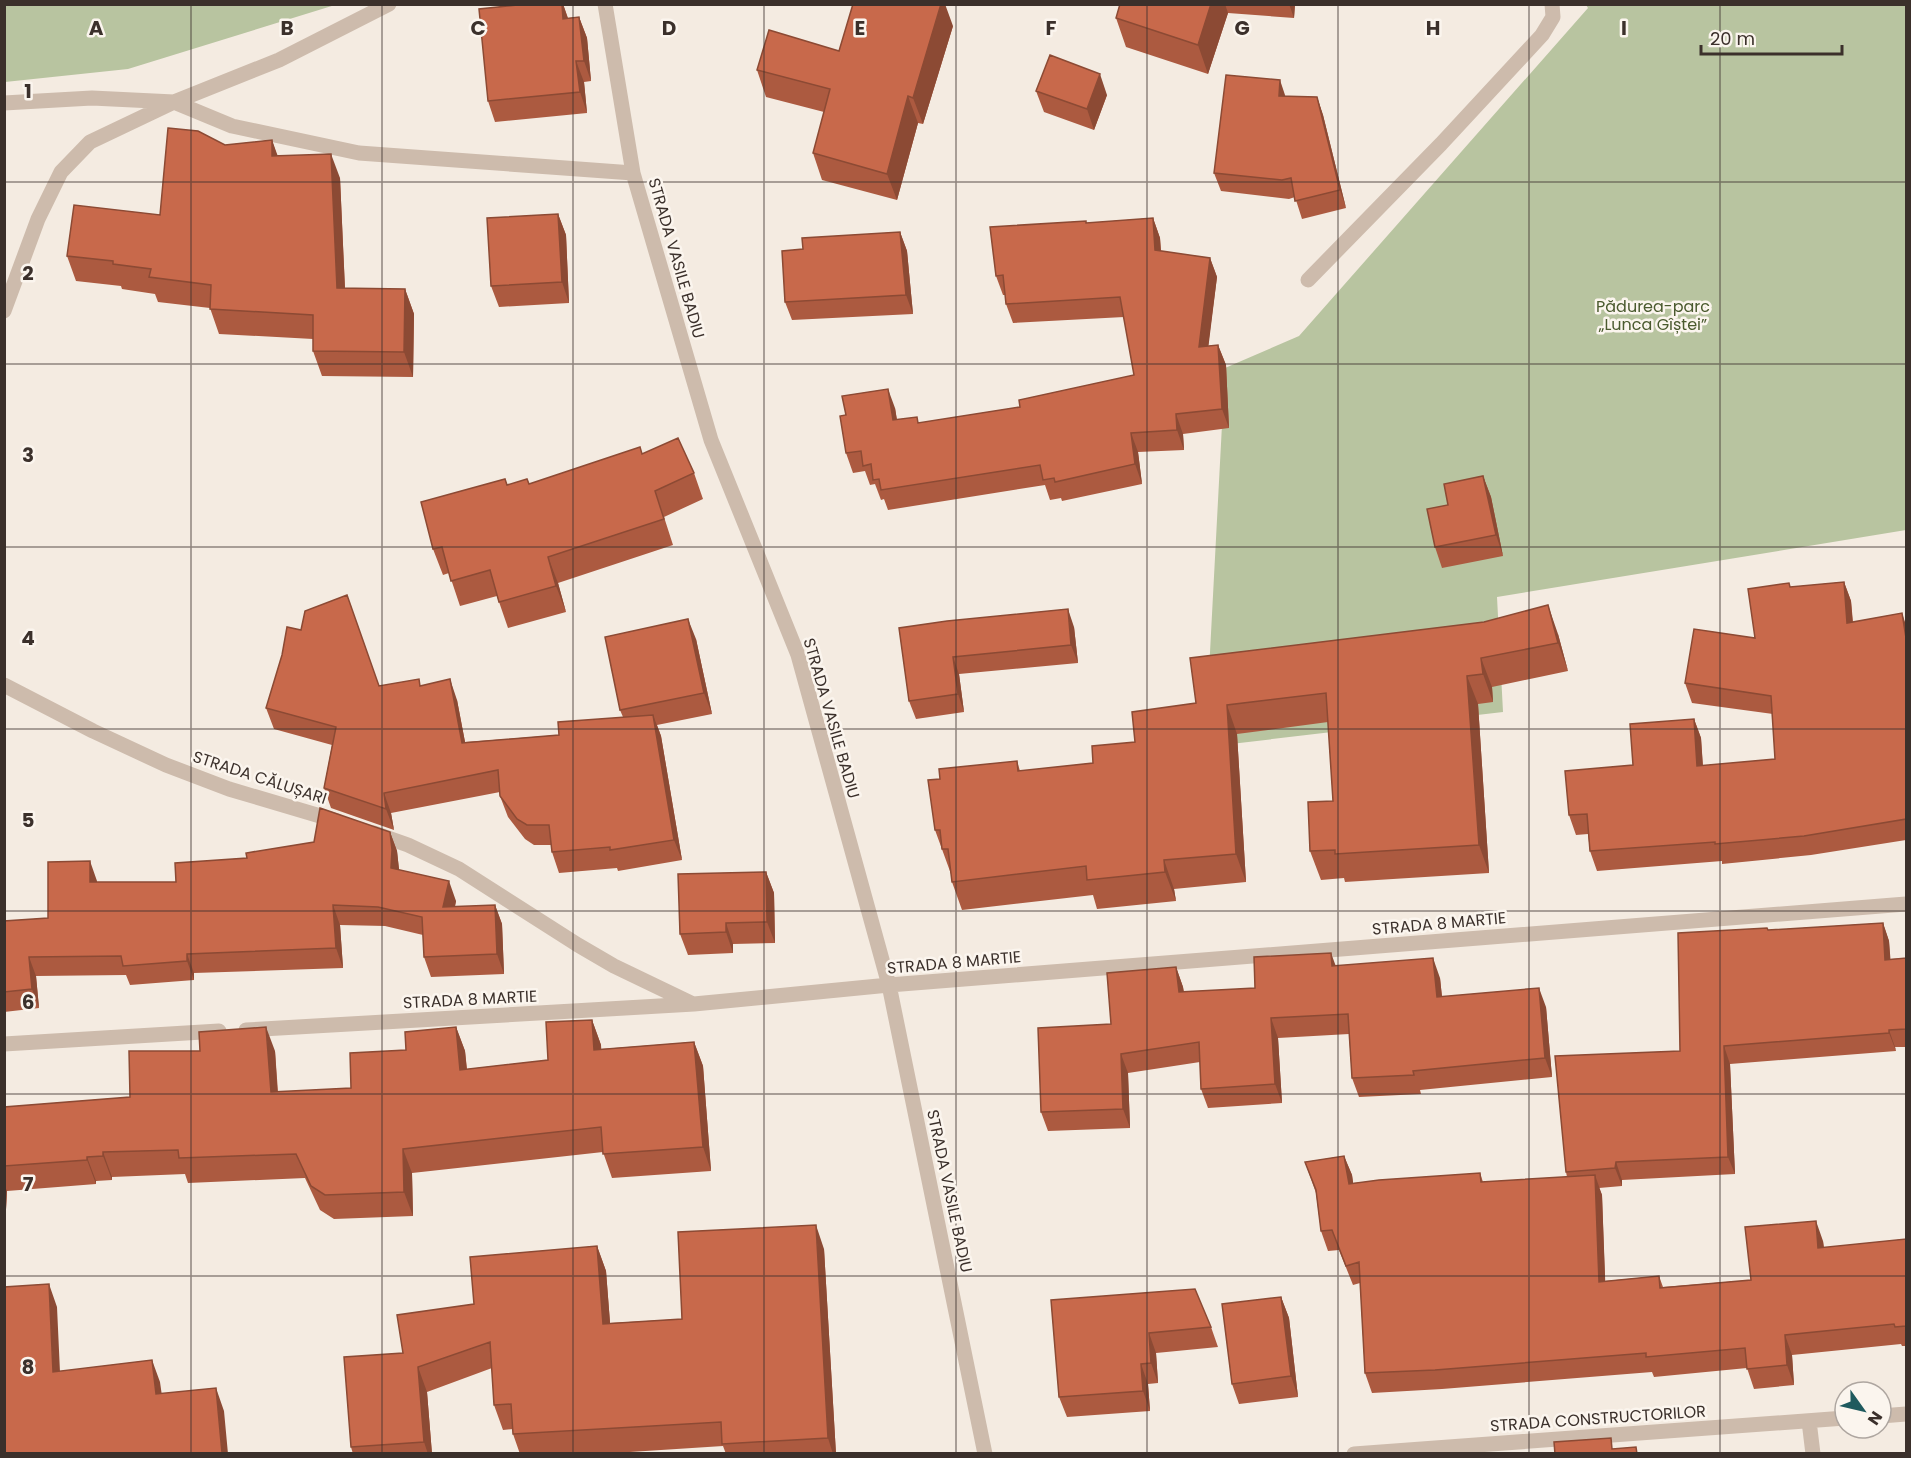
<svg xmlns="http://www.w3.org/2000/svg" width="1911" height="1458" font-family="Poppins,sans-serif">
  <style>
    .green { fill: #b8c4a0 }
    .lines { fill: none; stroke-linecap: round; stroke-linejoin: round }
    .street { stroke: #cdbbac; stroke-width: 15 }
    .wall { fill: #ac5a40 }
    .shaded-wall { fill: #8c4a34 }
    .building { fill: #c8694b; stroke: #8c4a34; stroke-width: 1.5 }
    .grid { fill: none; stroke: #3b302b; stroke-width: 1.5; stroke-opacity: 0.55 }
    .labels { text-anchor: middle; stroke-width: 5; stroke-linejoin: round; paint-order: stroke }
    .street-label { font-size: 16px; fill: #3b302b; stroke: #fbf5ee }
    .park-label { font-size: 16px; fill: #4a5a2e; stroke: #fbf5ee }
    .grid-label { font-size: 20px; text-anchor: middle; font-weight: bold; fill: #3b302b; stroke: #fbf5ee; stroke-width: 5; stroke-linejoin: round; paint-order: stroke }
  </style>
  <rect width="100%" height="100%" fill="#f4ebe1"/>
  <path class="green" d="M4 5 5 4 335 5 128 69 5 82Z
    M1586 5H1906V530L1497 597 1503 712 1205 747 1225 368 1299 336 1588 8Z"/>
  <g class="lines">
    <path class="street" d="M605 4 633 173 711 440 798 655 889 985 985 1454
      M4 103 92 98 174 102 279 60 389 4
      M1308 280 1441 144 1542 35 1553 17 1552 4
      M4 311 38 219 61 172 90 142 174 102 232 126 359 153 633 173
      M4 685 93 731 166 765 229 789 337 821
      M374 833 408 845 459 869 578 945 614 966 693 1004
      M246 1030 694 1004 889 985 1906 904
      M4 1044 219 1031
      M1881 1416 1906 1414
      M1809 1421 1813 1454
      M1354 1454 1845 1418"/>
  </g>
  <path class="wall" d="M527 4H563L568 18 579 17 587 38 591 81 584 82 587 113 495 122 488 101Z
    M1120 4H1295L1294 18 1228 13 1208 74 1126 47 1116 18Z
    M953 26 923 124 918 123 897 200 822 180 813 153 824 112 766 97 757 70Z
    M1036 91 1107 95 1094 130 1044 112Z
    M1286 96 1317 97 1323 115 1346 208 1302 219 1295 197 1289 199 1221 191 1214 173Z
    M272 140 277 156 340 178 345 288 405 289 414 314 413 377 322 376 313 351V339L219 334 210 308 158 302 155 294 122 289 121 286 76 281 67 256 160 215 225 145Z
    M558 214 566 235 569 303 499 307 491 286Z
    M1153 218 1160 238 1161 251 1210 258 1217 277 1208 346 1218 345 1226 365 1229 428 1183 434 1184 450 1138 452 1142 484 1062 501 1061 498 1050 500 1045 485 888 510 884 499 881 500 875 484 870 485 865 471 853 473 846 453V415L895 408 897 420 919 423 1020 407 1134 375 1124 317 1013 323 1006 304 1005 295H1003L996 276 1086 223Z
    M900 232 907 251 913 314 792 320 785 302 803 249Z
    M642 454 694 473 703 499 664 517 673 545 558 583 566 612 508 628 497 596 460 606 449 573 443 575 433 549 505 479 507 485 529 484Z
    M1483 476 1491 497 1503 556 1442 568 1435 547 1448 505Z
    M1844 582 1851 601 1853 622 1906 625V840L1811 855 1722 864V861L1597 871 1590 851 1588 834 1576 835 1569 815 1694 719 1701 738 1703 766 1775 759 1773 714 1692 703 1685 683 1755 638 1791 587Z
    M1074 627 1078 663 959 674 964 712 916 719 909 701 899 628Z
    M1558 634 1568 671 1492 687 1493 702 1478 704 1489 873 1345 882 1344 878 1321 880 1310 851 1333 801 1328 722 1237 734 1246 882 1174 889 1176 901 1097 909 1093 895 962 910 952 882 951 874 935 830 1017 761 1020 771 1093 763 1135 742 1196 703Z
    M696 639 712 714 657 725 661 736 682 860 618 871 617 868 559 873 552 852 551 845H534L525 839 508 817 500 796V792L391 813 394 830 331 808 324 788 332 745 274 729 266 708 379 686 422 685 457 700 465 742 559 735 623 717 620 710Z
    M390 832 397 851 399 870 456 901 455 907 495 905 502 924 504 974 431 977 424 957 423 935 385 926 340 925 343 968 194 973V980L130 985 126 975 36 976 39 1008 4 1012V921L48 918 97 881V882H176L247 858Z
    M766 872 774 893 775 943 733 944V953L688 955 680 934Z
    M1883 923 1889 941 1890 959 1906 958V1047H1895L1896 1051 1730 1064 1735 1174 1622 1180V1186L1599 1188 1602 1195 1605 1281 1659 1276 1663 1287 1751 1280 1823 1241 1824 1248 1906 1239V1346H1902L1901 1344 1792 1355 1794 1385 1754 1389 1747 1368 1654 1377 1652 1372 1442 1389 1372 1393 1365 1373 1360 1283 1353 1285 1339 1250 1328 1251 1321 1231 1316 1193 1305 1162 1344 1156 1352 1175 1353 1183 1480 1173 1483 1182 1567 1177 1566 1172 1680 1051 1768 930Z
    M1336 966 1440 978 1442 997 1546 1007 1552 1077 1420 1090 1421 1094 1359 1097 1352 1078 1349 1034 1278 1038 1282 1103 1208 1108 1201 1089 1200 1062 1128 1073 1130 1128 1048 1131 1041 1112 1111 1024 1176 967 1183 987 1184 992 1255 988Z
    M592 1020 601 1045V1049L694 1042 703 1066 711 1171 612 1178 603 1152 412 1173 413 1216 334 1219 320 1210 305 1178 188 1183 185 1174 112 1177V1180L96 1181V1184L7 1191 4 1246V1107L130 1097 275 1051 278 1092 351 1088 406 1050 456 1027 465 1051 467 1069 548 1060Z
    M597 1246 606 1271 610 1323 682 1319 824 1249 836 1454H726L723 1446 599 1454H520L513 1434V1429L503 1430 494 1405 492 1368 427 1392 432 1454H353L351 1447 403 1353 474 1304Z
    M1281 1297 1289 1318 1298 1397 1239 1404 1232 1384Z
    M1051 1300 1211 1327 1218 1347 1156 1353 1158 1383 1148 1384 1150 1411 1067 1417 1059 1397Z"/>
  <path class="shaded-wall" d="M562 4H563L569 22 563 19Z
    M941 4H945L953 26 923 124 913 98Z
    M1211 4H1225L1228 13 1208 74 1198 45Z
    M1289 4H1295L1294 18Z
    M579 17 587 38 591 81 584 61Z
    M576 61 584 82 587 113 580 92Z
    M1100 74 1107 95 1094 130 1087 109Z
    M1280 80 1286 98 1279 96Z
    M908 96 918 123 897 200 887 174Z
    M1317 97 1323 115 1346 208 1340 190Z
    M272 140 281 165 272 156Z
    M331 154 340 178 346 313 337 288Z
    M558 214 566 235 569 303 562 282Z
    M1153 218 1160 238 1162 269 1155 250Z
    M900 232 907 251 913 314 906 295Z
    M1210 258 1217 277 1206 366 1199 347Z
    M405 289 414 314 413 377 404 352Z
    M1218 345 1226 365 1229 428 1222 409Z
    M888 389 895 408 900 440 893 420Z
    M1176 414 1183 434 1184 450 1177 430Z
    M1131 433 1138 452 1142 484 1135 464Z
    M1483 476 1491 497 1503 556 1496 535Z
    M548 557 558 583 566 612 556 586Z
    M1844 582 1851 601 1854 642 1847 623Z
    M1548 605 1558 634 1568 671 1558 643Z
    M1068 609 1074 627 1078 663 1071 645Z
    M1902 613 1906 625V638Z
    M688 619 696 639 712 714 704 693Z
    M953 657 959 674 964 712 958 694Z
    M1481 658 1492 687 1493 702 1483 674Z
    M1467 676 1478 704 1489 873 1479 845Z
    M450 679 457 700 469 763 462 743Z
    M1227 705 1237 734 1246 882 1236 854Z
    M653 715 661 736 682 860 674 840Z
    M1694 719 1701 738 1704 786 1697 766Z
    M384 793 391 813 394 830 386 809Z
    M390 832 397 851 399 869 398 888 391 868Z
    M1164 860 1174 889 1176 901 1165 872Z
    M90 861 97 881V901L90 882Z
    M766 872 774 893 775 943 767 922Z
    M449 881 456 901 450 926 443 907Z
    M333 905 340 925 343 968 336 948Z
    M495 905 502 924 504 974 497 954Z
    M726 923 733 944V953L726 932Z
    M1883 923 1889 941 1892 978 1885 960Z
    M1331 953 1338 972 1332 966Z
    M187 954 194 973V980L187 961Z
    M29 957 36 976 39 1008 32 989Z
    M1433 958 1440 978 1444 1016 1437 997Z
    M1176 967 1183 987 1186 1011 1179 992Z
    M1539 988 1546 1007 1552 1077 1545 1058Z
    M1271 1018 1278 1038 1282 1103 1275 1084Z
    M592 1020 601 1045 603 1074 594 1050Z
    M266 1027 275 1051 279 1117 271 1092Z
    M456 1027 465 1051 469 1094 460 1070Z
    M1889 1030 1895 1047 1896 1051 1889 1033Z
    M694 1042 703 1066 711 1171 703 1147Z
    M1724 1046 1730 1064 1735 1174 1728 1157Z
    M1121 1054 1128 1073 1130 1128 1123 1109Z
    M403 1149 412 1173 413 1216 404 1192Z
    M103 1152 112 1177V1180L103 1156Z
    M1344 1156 1352 1175 1356 1203 1349 1184Z
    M87 1157 96 1181V1184L87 1160Z
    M1616 1162 1622 1180V1186L1615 1168Z
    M1595 1175 1602 1195 1606 1302 1599 1282Z
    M4 1184 7 1191 4 1246Z
    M1816 1221 1823 1241 1826 1268 1818 1248Z
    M816 1225 824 1249 836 1454H833L828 1438Z
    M597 1246 606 1271 612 1348 603 1324Z
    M49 1284 57 1307 61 1394 53 1372Z
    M1281 1297 1289 1318 1298 1397 1291 1376Z
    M1149 1333 1156 1353 1158 1383 1151 1363Z
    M1785 1335 1792 1355 1794 1385 1787 1365Z
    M152 1360 160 1382 165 1417 156 1394Z
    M1141 1364 1148 1384 1150 1411 1143 1391Z
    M418 1367 427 1392 432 1454H428L424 1442Z
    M216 1388 224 1411 228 1454 222 1453Z"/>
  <path class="building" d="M527 4H562L563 19 579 17 584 61H576L580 92 488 101 479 9Z
    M853 4H941L913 98 908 96 887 174 813 153 830 89 757 70 769 30 839 51Z
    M1120 4H1211L1198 45 1116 18Z
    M1050 55 1100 74 1087 109 1036 91Z
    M1226 75 1280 80 1279 96 1317 97 1340 190 1295 201 1291 178 1282 180 1214 173Z
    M168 128 198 131 225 145 272 140V156L331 154 337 288 405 289 404 352 313 351V315L210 309 211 285 149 277 151 269 113 264V261L67 256 74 205 160 215Z
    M558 214 562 282 491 286 487 218Z
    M1153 218 1155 250 1210 258 1199 347 1218 345 1222 409 1176 414 1177 430 1131 433 1135 464 1055 482 1054 478 1043 480 1040 465 881 490 879 479 873 480 871 464 863 466 861 451 846 453 840 416 846 415 842 396 888 389 893 420 917 417 918 423 1020 407 1019 400 1134 375 1120 297 1006 304 1003 275 996 276 990 227 1086 221V223Z
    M900 232 906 295 785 302 782 251 803 249 802 238Z
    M678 438 694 473 655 491 664 519 548 557 556 586 499 602 490 570 451 581 442 547 433 549 421 502 505 479 507 485 527 479 529 484 640 447 642 454Z
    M1483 476 1496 535 1435 547 1427 509 1448 505 1444 484Z
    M1844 582 1847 623 1902 613 1906 638V819L1804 836 1715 844V842L1590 851 1587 814 1569 815 1565 771 1633 765 1630 724 1694 719 1697 766 1775 759 1771 696 1685 683 1694 629 1755 638 1748 589 1789 583 1790 587Z
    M347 595 379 686 419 679 420 686 450 679 462 743 559 735 558 722 653 715 674 840 610 850V847L552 852 549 825H527L517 819 500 796 498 770 384 793 386 809 324 788 336 727 266 708 282 655 287 627 301 630 305 611Z
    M1548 605 1558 643 1481 658 1483 674 1467 676 1479 845 1335 854V850L1310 851 1308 802 1333 801 1326 693 1227 705 1236 854 1164 860 1165 872 1087 880 1086 866 952 882 948 849H942L940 830H935L928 780 940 779 939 769 1017 761 1018 771 1093 763 1092 746 1135 742 1132 712 1196 703 1190 658 1484 622Z
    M1068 609 1071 645 953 657 958 694 909 701 899 628 947 621Z
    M688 619 704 693 620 710 605 637Z
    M320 808 390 832 392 850 391 868 449 881 443 907 495 905 497 954 424 957 422 917 378 907 333 905 336 948 187 954V961L123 966 121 956 29 957 32 989 4 992V921L48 918V862L90 861V882H176L175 863 247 858 246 853 314 842Z
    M766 872 767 922 726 923V932L680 934 678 874Z
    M1883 923 1885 960 1906 958V1029L1889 1030V1033L1724 1046 1728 1157 1616 1162 1615 1168 1566 1172 1555 1056 1680 1051 1678 933 1767 928 1768 930Z
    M1331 953 1332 966 1433 958 1437 997 1539 988 1545 1058 1413 1071 1414 1075 1352 1078 1348 1014 1271 1018 1275 1084 1201 1089 1199 1042 1121 1054 1123 1109 1041 1112 1038 1028 1111 1024 1107 973 1176 967 1179 992 1255 988 1254 957Z
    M592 1020 594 1050 694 1042 703 1147 603 1154 601 1127 403 1149 404 1192 325 1195 311 1186 296 1154 179 1158 178 1150 103 1152V1156L87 1157V1160L4 1166V1107L130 1097 129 1051H200L199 1032 266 1027 271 1092 351 1088 350 1053 406 1050 405 1032 456 1027 460 1070 548 1060 546 1022Z
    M1344 1156 1349 1184 1379 1180 1480 1173 1481 1182 1595 1175 1599 1282 1659 1276 1660 1288 1751 1280 1745 1227 1816 1221 1818 1248 1906 1239V1326L1895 1327 1894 1324 1785 1335 1787 1365 1747 1369 1745 1348 1646 1357V1353L1435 1370 1365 1373 1359 1262 1346 1266 1332 1230 1321 1231 1316 1190 1305 1162Z
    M816 1225 828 1438 722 1444 721 1422 513 1434 511 1404 494 1405 490 1342 418 1367 424 1442 351 1447 344 1357 403 1353 397 1315 474 1304 470 1257 597 1246 603 1324 682 1319 678 1232Z
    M49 1284 53 1372 152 1360 156 1394 216 1388 222 1453 4 1454V1287Z
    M1195 1289 1211 1327 1149 1333 1151 1363 1141 1364 1143 1391 1059 1397 1051 1300Z
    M1281 1297 1291 1376 1232 1384 1222 1304Z
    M1611 1438 1612 1449 1636 1447 1637 1454H1555L1554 1442Z"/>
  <path class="grid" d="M191 4V1454M382 4V1454M573 4V1454M764 4V1454M956 4V1454M1147 4V1454M1338 4V1454M1529 4V1454M1720 4V1454M4 182H1906M4 364H1906M4 547H1906M4 729H1906M4 911H1906M4 1094H1906M4 1276H1906"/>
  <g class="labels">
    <g class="street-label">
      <text transform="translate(677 258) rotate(74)" y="6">STRADA VASILE BADIU</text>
      <text transform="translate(832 718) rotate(74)" y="6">STRADA VASILE BADIU</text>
      <text transform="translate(260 777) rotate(18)" y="6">STRADA CĂLUȘARI</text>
      <text transform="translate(1439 923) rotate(-5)" y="6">STRADA 8 MARTIE</text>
      <text transform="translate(954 962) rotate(-5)" y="6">STRADA 8 MARTIE</text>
      <text transform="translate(470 999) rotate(-3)" y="6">STRADA 8 MARTIE</text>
      <text transform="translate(950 1191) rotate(78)" y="6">STRADA VASILE BADIU</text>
      <text transform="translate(1598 1418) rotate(-4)" y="6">STRADA CONSTRUCTORILOR</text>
    </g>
    <g class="park-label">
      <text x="1653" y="312">Pădurea-parc<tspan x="1653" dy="18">„Lunca Gîștei”</tspan></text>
    </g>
  </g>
  <g class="grid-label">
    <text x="96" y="35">A</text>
    <text x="287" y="35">B</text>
    <text x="478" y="35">C</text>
    <text x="669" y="35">D</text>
    <text x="860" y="35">E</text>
    <text x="1051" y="35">F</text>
    <text x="1242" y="35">G</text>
    <text x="1433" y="35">H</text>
    <text x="1624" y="35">I</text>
    <text x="28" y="98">1</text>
    <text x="28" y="280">2</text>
    <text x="28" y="462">3</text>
    <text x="28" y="645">4</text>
    <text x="28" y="827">5</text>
    <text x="28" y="1009">6</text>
    <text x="28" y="1191">7</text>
    <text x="28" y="1374">8</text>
  </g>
  <rect width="1911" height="1458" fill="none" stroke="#3b302b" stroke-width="12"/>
  <g transform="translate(1863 1410) rotate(124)"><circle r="28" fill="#fbf5ee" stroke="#aea6a0" stroke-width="1.5"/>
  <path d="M0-4.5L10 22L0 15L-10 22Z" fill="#1f5a5e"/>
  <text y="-9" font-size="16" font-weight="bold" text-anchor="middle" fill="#3b302b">N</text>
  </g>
  <path d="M1701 45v9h141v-9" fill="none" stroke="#3b302b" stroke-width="3"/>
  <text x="1710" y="45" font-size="18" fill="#3b302b" stroke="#fbf5ee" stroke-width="4.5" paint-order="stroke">20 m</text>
</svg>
